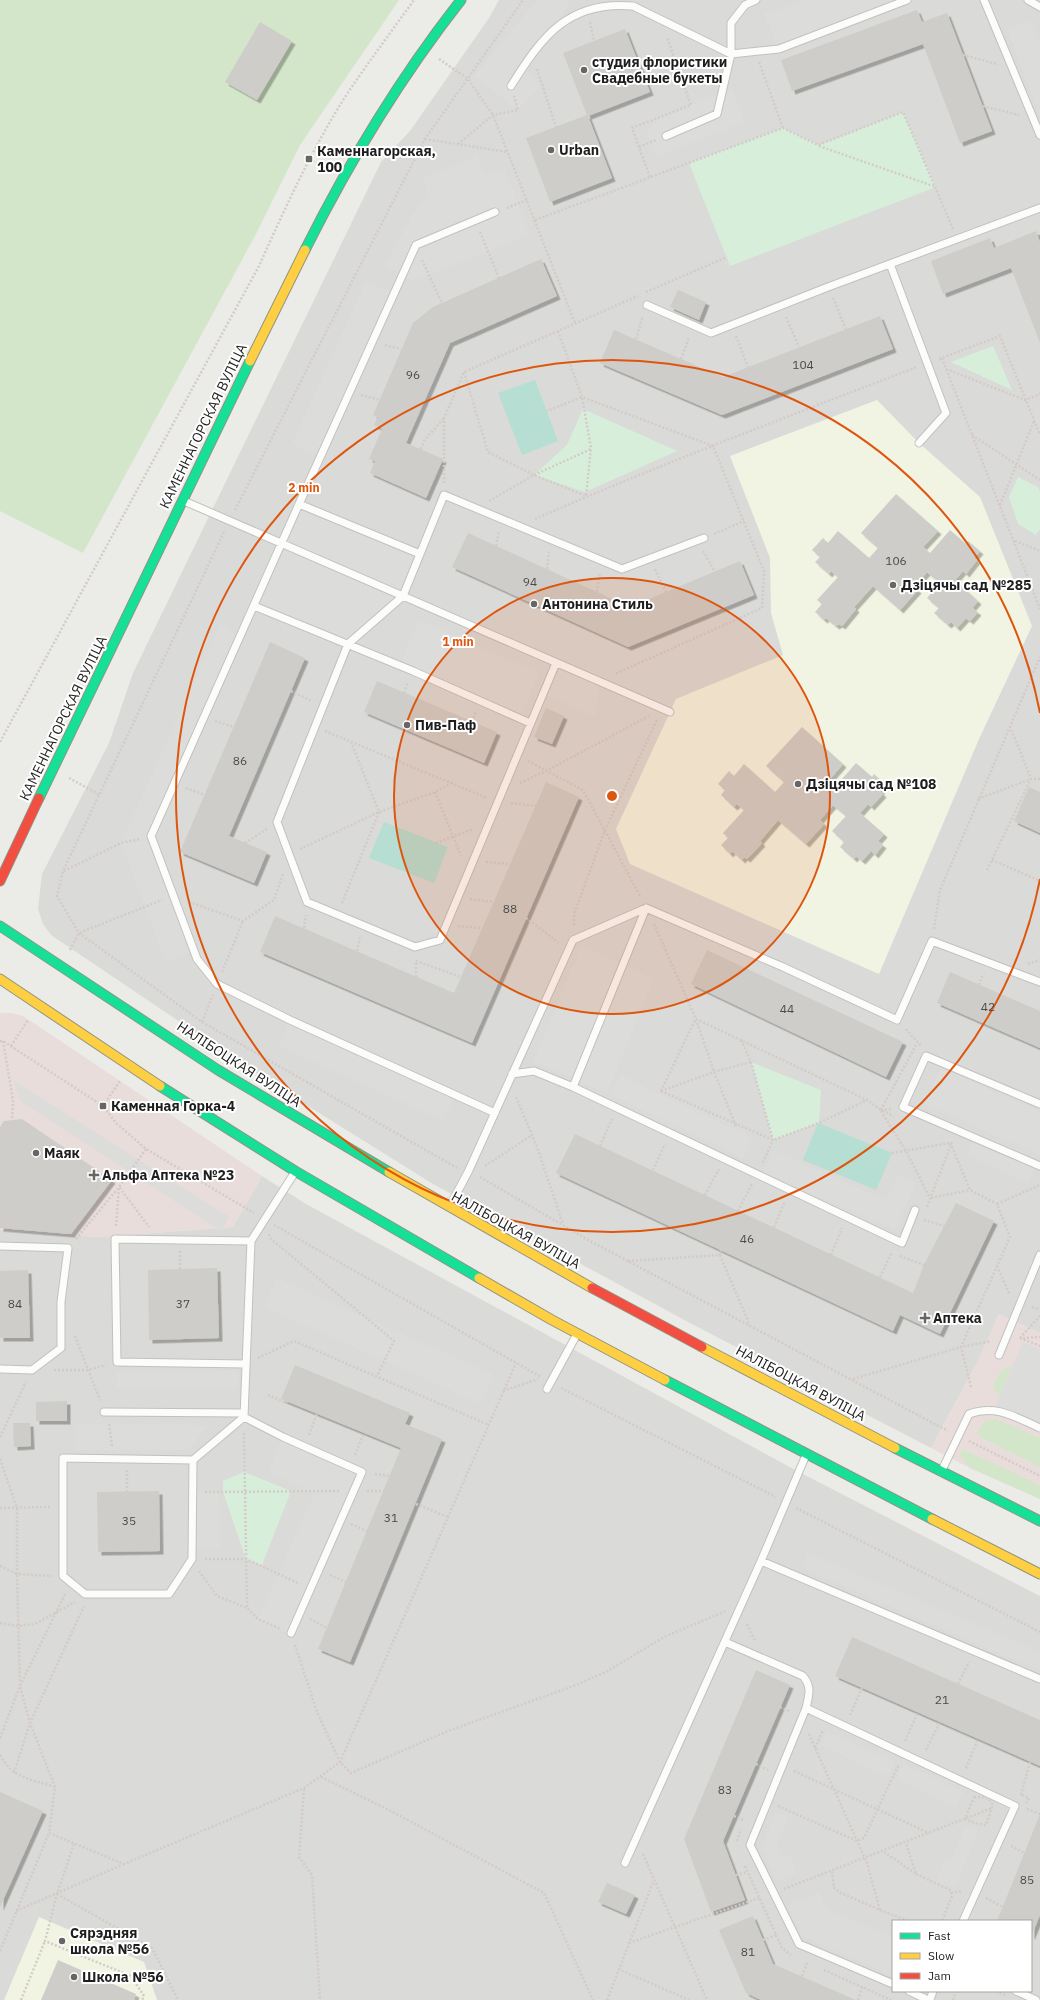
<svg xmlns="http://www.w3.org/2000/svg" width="1040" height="2000" font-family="'IBM Plex Sans',sans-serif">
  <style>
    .residential { fill: #dadad8; fill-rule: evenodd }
    .commercial { fill: #e8ddda }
    .education { fill: #f2f4e3 }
    .grass { fill: #d4e6c9 }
    .park { fill: #d7efda }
    .pitch { fill: #b6ded2 }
    .parking { fill: #dcdcda }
    .building { fill: #cecdca; filter: url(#shadow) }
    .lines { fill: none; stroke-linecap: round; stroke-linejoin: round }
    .lane-casing { stroke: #c1c1bf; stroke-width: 9 }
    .fast-casing { stroke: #909481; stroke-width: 11 }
    .slow-casing { stroke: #909481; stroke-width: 11 }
    .jam-casing { stroke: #909481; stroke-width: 11 }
    .path { stroke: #d4cbc8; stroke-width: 2.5; stroke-dasharray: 2 2; stroke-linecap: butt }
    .lane { stroke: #fcfcfb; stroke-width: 7 }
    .fast { stroke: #16e098; stroke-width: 9 }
    .slow { stroke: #ffcf43; stroke-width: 9 }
    .jam { stroke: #f24e42; stroke-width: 9 }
    .ring { fill: none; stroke: #de560d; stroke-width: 2 }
    .poi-dot { fill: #666664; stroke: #fff; stroke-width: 1.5 }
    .labels { text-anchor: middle; stroke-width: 4; stroke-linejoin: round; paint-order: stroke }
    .number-label { font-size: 12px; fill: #4a4a49 }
    .poi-label { font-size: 14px; font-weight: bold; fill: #1e1e1e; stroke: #fff; text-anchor: start }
    .street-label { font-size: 14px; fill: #1e1e1e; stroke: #fff }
    .centre { fill: #de560d; stroke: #fff; stroke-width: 2 }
    .ring-label { font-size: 12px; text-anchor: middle; font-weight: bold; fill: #de560d; stroke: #fff; stroke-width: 4; stroke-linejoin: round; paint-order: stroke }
  </style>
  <defs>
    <filter id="shadow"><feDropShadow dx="3.5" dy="3.5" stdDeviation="0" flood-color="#0004"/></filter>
  </defs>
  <rect width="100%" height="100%" fill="#ebebe7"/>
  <path class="residential" d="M499 0H1040V1333L999 1314 977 1363 931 1448 690 1323 433 1184 263 1078 51 935 43 924 38 909 42 874 109 743 133 673 381 162 410 131 489 18Z
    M262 1176 306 1204 799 1472 1040 1596V2000H0V1230L98 1237 233 1227ZM893 1921H1031V1991H893Z"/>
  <path class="commercial" d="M0 1013H11L23 1016 262 1176 233 1227 98 1237 0 1230Z
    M999 1314 1040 1333V1499L970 1468 931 1448 977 1363Z"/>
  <path class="education" d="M877 400 919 443 980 497 1032 626 979 739 879 974 630 864 616 829 676 699 783 655 771 613 770 558 730 456Z
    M39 1917 144 1962 157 2000H4Z"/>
  <path class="grass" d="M0 0H399L300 145 256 234 83 553 0 511Z
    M1012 1366 999 1397 993 1387C997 1376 1000 1369 1012 1366Z
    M996 1419 1040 1438V1467L980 1437 977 1432 986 1420Z
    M962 1449 1040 1485V1499L970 1468 960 1455Z"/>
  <path class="park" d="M903 112 936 187 730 266 689 163 783 128 819 145Z
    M993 346 1012 390 951 362Z
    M583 409 677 451 585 492 534 475 567 445Z
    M1018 477 1038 487 1040 492V529L1036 535 1018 524 1009 497Z
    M751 1062 821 1090 819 1123 773 1140Z
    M244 1472 291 1491 262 1565 246 1559 223 1492V1481Z"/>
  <path class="pitch" d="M535 380 558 441 522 455 498 393Z
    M384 822 448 847 434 883 369 858Z
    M818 1123 892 1153 876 1190 803 1160Z"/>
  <path class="parking" d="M537 0H565L570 4 524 66 540 87 518 110 474 76Z
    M803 0H907L779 49 764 13 784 8Z
    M1030 21 1039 43H1040V117L1007 29Z
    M732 88 745 122 657 157 647 133 660 117Z
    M477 156 485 176 504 169 530 235 413 281 385 266 420 201 430 197 422 178Z
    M366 281 395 294 320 457 292 444Z
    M299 504 420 554 403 596 348 644 254 606Z
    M419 620 539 673 521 715 401 662Z
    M220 625 240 636 151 836 193 951 166 963 121 843Z
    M556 663 600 681 595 716 543 694Z
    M582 945 654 979 607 1093 533 1061Z
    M290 1020 455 1095 443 1121 279 1046Z
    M941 1068 1040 1112V1155L925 1104Z
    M620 1075 753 1138 743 1158 611 1095Z
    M13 1080 229 1217 221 1231 20 1101Z
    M972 1141 1034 1169 1028 1183 967 1155Z
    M773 1150 886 1200 898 1175 916 1183 895 1230 763 1172Z
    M277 1278 494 1375 481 1404 264 1307Z
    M1023 1342 1040 1349V1428L994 1410Z
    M117 1371H239L238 1388 117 1387Z
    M77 1424 209 1425 188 1450H75Z
    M283 1437 362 1472 291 1633 258 1619 314 1493 268 1472Z
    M219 1491 220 1549H193L192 1492Z
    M808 1553 1040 1652V1671L802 1568Z
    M828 1732 895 1762 888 1776 821 1746Z
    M903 1764 963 1792 956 1807 896 1779Z
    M776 1812 788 1817 777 1844 783 1858 790 1855 797 1873 776 1882 762 1847Z
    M965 1826 978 1831 955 1887 937 1879 945 1859 951 1861Z
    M820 1892 826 1909 893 1937V1976L802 1936 787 1905Z"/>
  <path class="building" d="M917 10 922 22 947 13 992 131 960 143 923 44 792 91 781 60Z
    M260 22 292 41 257 100 225 82Z
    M625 29 650 92 588 116 612 178 550 202 526 138 587 115 563 53Z
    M1036 231 1040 242V343L1011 268 943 294 931 261 990 238 994 248Z
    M541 259 557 296 450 343 406 443 443 459 426 498 370 473 375 461 369 459 382 429 374 425 378 417 373 415 413 323 433 307Z
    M678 290 706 302 699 320 670 307Z
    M880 316 893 349 722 415 600 363 614 330 723 377Z
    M896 494 938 531 923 547 930 553 950 530 966 544 968 541 980 551 974 558 977 560 966 574 963 571 955 580 978 601 972 608 978 612 970 621 966 618 957 628 951 622 948 625 934 613 939 608 927 598 940 583 927 572 914 587 918 590 900 610 873 586 854 607 856 609 842 626 839 624 836 626 826 618 824 620 815 612 822 604 817 600 838 577 831 571 829 574 815 562 820 557 812 550 823 538 828 543 838 531 869 558 878 548 861 533Z
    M468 533 630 607 740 561 754 595 628 647 452 567Z
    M270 642 305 658 229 836 267 852 254 883 180 852Z
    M377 681 497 732 484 763 364 712Z
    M546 708 564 716 552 744 534 737Z
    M802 727 843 764 829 780 836 786 856 763 872 777 874 774 886 785 880 791 883 794 871 807 868 804 860 813 884 834 878 841 883 845 875 855 871 851 862 861 856 856 854 859 840 847 844 842 832 831 846 816 833 805 820 820 824 824 806 844 778 820 760 841 762 843 747 859 744 857 742 860 732 851 730 854 721 845 728 838 723 833 744 810 737 804 734 807 721 795 725 790 718 784 729 771 734 776 744 764 775 792 784 782 766 766Z
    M546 782 579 797 472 1043 260 952 275 916 454 993Z
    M1029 787 1040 792V833L1014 821Z
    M707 950 903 1042 886 1077 691 984Z
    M950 972 1040 1011V1048L937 1003Z
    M22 1119 112 1180 71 1234 0 1228V1127L4 1121Z
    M575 1134 913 1293 924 1265 956 1203 994 1221 940 1334 900 1315 893 1331 556 1173Z
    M217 1268 219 1338 149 1340 148 1270Z
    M28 1270 30 1338H0V1271Z
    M295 1365 410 1413 405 1424 442 1439 350 1662 318 1649 401 1448 281 1399Z
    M67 1401V1421H36V1402Z
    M13 1423H30L31 1446 14 1447Z
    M159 1491 160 1551 98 1552 97 1492Z
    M852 1637 1040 1720V1766L835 1676Z
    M756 1670 790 1685 723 1841 745 1900 711 1912 684 1839Z
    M0 1792 43 1811 0 1907Z
    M1040 1814V1915L1031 1937V1921H997Z
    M607 1883 635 1895 626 1914 598 1902Z
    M753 1916 773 1964 856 2000H761L746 1993 719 1930Z
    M58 1960 136 1994 134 2000H41Z"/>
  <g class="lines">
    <defs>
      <path id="lane" d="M984 0 1040 135
        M1028 0 1040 7
        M511 86C542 36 569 0 633 6L731 54 779 49 907 0
        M666 136 717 114 731 54V23L745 5 756 0
        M890 264 946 413 919 443
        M647 305 711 333 828 287 1040 208
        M184 501 670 712
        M299 504 420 554
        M254 606 413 671 530 723
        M556 663 440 940 415 947 307 902 277 822 348 644 403 596 444 495 622 569 704 538
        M512 1074 534 1071 573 1087 902 1243 915 1210
        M573 1087 646 908
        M1040 1104 926 1056 903 1107 1040 1166
        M495 1113 290 1020 217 984 197 959 151 836 299 504 416 245 495 212
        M450 1206 469 1170 573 940 646 908 783 967 897 1020 932 941 1040 982
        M0 1246 68 1248 61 1302V1348L32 1370 0 1369
        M999 1355 1040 1255
        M246 1364 117 1362 115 1239 251 1241
        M547 1389 577 1334
        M104 1412 244 1413
        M244 1417 283 1437 362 1472 291 1633
        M193 1460 192 1559 169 1594H85L63 1576V1458L193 1460 244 1417 251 1241 295 1172
        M941 1472 969 1414C996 1404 1015 1417 1040 1428
        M761 1561 1040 1679
        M725 1642 803 1676C812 1687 809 1695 806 1708L1015 1806 963 1921
        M806 1708 750 1845 799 1944 893 1984
        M625 1863 761 1561 806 1455
        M909 1991 928 2000
        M1016 1991 1036 2000
        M930 2000 933 1991"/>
      <path id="fast" d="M305 250C350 160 399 79 461 0
        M39 798 250 361
        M0 926 218 1070 389 1172
        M160 1086 295 1171 479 1278
        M665 1380 932 1519
        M895 1448 1040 1521"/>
      <path id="slow" d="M250 361 305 250
        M0 979 160 1086
        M389 1172 592 1288
        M479 1278 552 1320 665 1380
        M702 1347 895 1448
        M932 1519 1040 1574"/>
      <path id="jam" d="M0 881 39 798
        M592 1288 702 1347"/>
    </defs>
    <use href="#lane" class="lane-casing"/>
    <use href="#fast" class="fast-casing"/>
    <use href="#slow" class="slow-casing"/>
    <use href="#jam" class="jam-casing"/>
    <path class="path" d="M590 22 594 41
      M963 55 997 64
      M439 59 468 79 493 115 575 323
      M759 62 783 128
      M537 69 556 127
      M983 106 1019 115
      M425 139 507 152
      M458 144 493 115 518 110 514 96
      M819 146 936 187
      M639 147 656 140
      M309 159 326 169
      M650 177 632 128 691 105 667 37
      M507 208 527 200
      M535 220 783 128 818 145 903 112 953 229
      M480 232 499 278
      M422 260 442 303
      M646 292 727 257
      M833 298 846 329
      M786 317 799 347
      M558 331 582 397 713 446 764 571 762 608 615 674
      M736 336 748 367
      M636 339 643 316
      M385 345 401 349
      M942 358 1040 609
      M681 359 689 337
      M939 359 1000 336 1040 435
      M946 369 1025 400 1040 394
      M464 372 488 452 534 475 586 496 591 448 582 397 547 411
      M361 395 380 400
      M972 435 1040 480
      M421 449 424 441 444 418
      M444 483V418L464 372 638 296
      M489 501 534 475 591 449
      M1000 505 1034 421
      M235 510 425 139 523 0
      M535 519C661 464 789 416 917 367
      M224 532 63 871 57 896 79 933 202 1022 457 1168
      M714 534 744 521
      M1015 541 1040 551
      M496 546 499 531
      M703 551 715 572
      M547 569 549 552
      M655 569 666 592
      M597 592 600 573
      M291 691 312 701
      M404 693 408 682
      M215 721 234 727
      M472 722 476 711
      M1010 726 1031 779H1040
      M325 731 487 798
      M0 742 259 266C285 208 311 151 345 97 367 64 391 32 414 0
      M528 761 583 790 640 896
      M69 778 100 795
      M520 783 548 770 649 716
      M186 788 205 795
      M435 792 461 856
      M978 799 1031 779
      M511 803 536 806
      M245 843 267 829
      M436 843 473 829
      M300 849 379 812 435 792 452 783
      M992 860 1040 881
      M486 862 510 864
      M987 870 1031 779
      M64 871 121 843 140 839
      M470 899 493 902
      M189 902 243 921 274 900 283 874
      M342 903 379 812 351 742
      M526 918 559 943
      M654 924 696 1019 714 1072 736 1126
      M574 925V914L605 830 657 720
      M458 926 481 928
      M304 928 306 915
      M934 929 940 890 1040 657
      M70 950 79 933 162 900
      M357 951 360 936
      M416 961 461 977
      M1028 964 1040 960
      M222 972 243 921
      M416 977V961
      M979 985 983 974
      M696 1019 867 1100 881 1110 894 1116
      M202 1022 213 995
      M906 1029 921 1046
      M741 1040 751 1062 773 1140 762 1164
      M0 1041H3L103 1106 116 1123 146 1149 254 1213
      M3 1041 13 1100 12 1120
      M11 1046 28 1020
      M661 1091 773 1140 819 1123 867 1100
      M661 1091 714 1072 751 1062
      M661 1091 695 1020
      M516 1097 537 1147 563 1224
      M103 1106 120 1081
      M881 1110 918 1041
      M881 1110 892 1109
      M881 1111 906 1151 930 1198
      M600 1146 612 1119
      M892 1153 950 1143
      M485 1166 532 1135
      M653 1170 665 1144
      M480 1177 590 1241 948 1431
      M705 1195 719 1169
      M931 1198 970 1190
      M997 1204 1040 1185
      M927 1207 952 1142
      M738 1211 752 1184
      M924 1220 944 1226
      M274 1225 541 1377
      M116 1226 119 1187 149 1227
      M774 1227 785 1201
      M269 1234 271 1239 394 1341 377 1376
      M76 1239 119 1187 146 1149
      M180 1251V1269
      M720 1255 751 1328
      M831 1255 842 1228
      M900 1256 924 1265
      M628 1261 720 1255 721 1250
      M997 1266 1010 1295
      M880 1277 892 1252
      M1032 1307 1040 1309
      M75 1336 100 1400
      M1020 1338 1040 1316
      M1020 1338 1040 1346
      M1023 1338 1040 1337
      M258 1358 294 1341 489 1425
      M54 1370H88L106 1365
      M853 1379 961 1347 1010 1237 997 1204 970 1190 950 1142
      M971 1387 961 1347 991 1341
      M561 1388 776 1497
      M503 1391 538 1379
      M268 1395 286 1403 287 1401
      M109 1424 112 1446
      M244 1433 247 1608 258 1619 281 1629
      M309 1435 317 1413
      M0 1437 26 1382
      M969 1441 1040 1476
      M355 1455 364 1433
      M0 1459 17 1508V1574L52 1576
      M127 1470V1492
      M375 1474 390 1476
      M367 1491H384
      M205 1492 340 1491
      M416 1504 448 1517
      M0 1508 50 1507
      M796 1508 1040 1632
      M351 1524 367 1531
      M205 1559H246L300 1584
      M0 1566 17 1574 20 1686 30 1723 55 1787 49 1833
      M199 1571 217 1596 247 1608
      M330 1575 346 1582
      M310 1619 327 1628
      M0 1623 17 1626 35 1624 75 1602
      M747 1624 755 1641
      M295 1645 317 1712 340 1762 351 1773 448 1731 571 1687 606 1672 664 1637 726 1611
      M958 1684 969 1662
      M780 1707 791 1712
      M850 1715 862 1688
      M809 1734 867 1863 880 1910 841 1893 834 1888 832 1871
      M0 1738 20 1686 65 1594
      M905 1741 918 1712
      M815 1748 823 1730
      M926 1750 940 1722
      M0 1755C13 1779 31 1779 55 1787
      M756 1764 768 1770
      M966 1768 978 1739
      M794 1771 929 1833
      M14 1773 30 1723 84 1606
      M321 1777 387 1809 544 1893 593 2000
      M304 1789 299 1857 312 1875 320 2000
      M1021 1795 1030 1762
      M1022 1795 1029 1798 1026 1803
      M974 1797H985L992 1802V1808L986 1825 978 1824 965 1819Z
      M778 1806 857 1841 864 1838 899 1764
      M1027 1809 1040 1814
      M734 1816 745 1821
      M737 1841 741 1829
      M74 1844 57 1894 45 1941 131 1976 144 1996 142 2000
      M1011 1846 1024 1853
      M884 1852 916 1874 906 1843
      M643 1854 707 2000
      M745 1866 782 1948 791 1955
      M916 1874 950 1890 952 1896 942 1921
      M736 1875 747 1872
      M784 1889 992 1808
      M951 1893 962 1891
      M57 1894 152 1948 178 2000
      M986 1898 1003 1907
      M880 1910 908 1921
      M16 1911 124 1864
      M763 1940 776 1935
      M629 1943 759 1898
      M0 1951 49 1833 124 1864 304 1788 340 1762 516 1363
      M618 1969 689 2000
      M824 1970 891 2000
      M802 1976 807 1963
      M996 1991 1005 1995
      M21 2000 45 1941
      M607 2000 654 1880
      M858 2000 862 1987
      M953 2000 956 1991"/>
    <use href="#lane" class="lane"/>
    <use href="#fast" class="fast"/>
    <use href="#slow" class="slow"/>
    <use href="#jam" class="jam"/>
  </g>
  <circle cx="612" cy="796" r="218" fill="#de560d" fill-opacity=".12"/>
  <g class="ring">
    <circle cx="612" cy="796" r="218"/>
    <path d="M1040 879A436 436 0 1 1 1040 713"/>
  </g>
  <g class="poi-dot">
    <circle cx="584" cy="70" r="4"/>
    <circle cx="551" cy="150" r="4"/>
    <rect x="305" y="155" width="8" height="8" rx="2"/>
    <circle cx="893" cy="585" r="4"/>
    <circle cx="534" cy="604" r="4"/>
    <circle cx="407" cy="725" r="4"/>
    <circle cx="798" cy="784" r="4"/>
    <rect x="99" y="1102" width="8" height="8" rx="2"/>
    <circle cx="36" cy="1153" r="4"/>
    <path d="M92 1169h4v4h4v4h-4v4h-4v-4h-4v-4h4z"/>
    <path d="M923 1312h4v4h4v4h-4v4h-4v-4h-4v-4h4z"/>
    <circle cx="62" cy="1941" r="4"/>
    <circle cx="74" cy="1977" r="4"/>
  </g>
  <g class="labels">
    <g class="number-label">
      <text x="803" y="369">104</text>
      <text x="413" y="379">96</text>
      <text x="896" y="565">106</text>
      <text x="530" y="586">94</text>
      <text x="240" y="765">86</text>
      <text x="510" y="913">88</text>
      <text x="988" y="1011">42</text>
      <text x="787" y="1013">44</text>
      <text x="747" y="1243">46</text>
      <text x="15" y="1308">84</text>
      <text x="183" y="1308">37</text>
      <text x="391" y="1522">31</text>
      <text x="129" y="1525">35</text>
      <text x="942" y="1704">21</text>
      <text x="725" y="1794">83</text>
      <text x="1027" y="1884">85</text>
      <text x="748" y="1956">81</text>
    </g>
    <g class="poi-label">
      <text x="592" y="67">студия флористики<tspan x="592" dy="16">Свадебные букеты</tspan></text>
      <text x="559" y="155">Urban</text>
      <text x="317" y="156">Каменнагорская,<tspan x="317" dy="16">100</tspan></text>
      <text x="901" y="590">Дзіцячы сад №285</text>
      <text x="542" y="609">Антонина Стиль</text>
      <text x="415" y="730">Пив-Паф</text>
      <text x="806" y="789">Дзіцячы сад №108</text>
      <text x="111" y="1111">Каменная Горка-4</text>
      <text x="44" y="1158">Маяк</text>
      <text x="102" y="1180">Альфа Аптека №23</text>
      <text x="933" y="1323">Аптека</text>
      <text x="70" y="1938">Сярэдняя<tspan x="70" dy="16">школа №56</tspan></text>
      <text x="82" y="1982">Школа №56</text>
    </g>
    <g class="street-label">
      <text transform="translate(203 426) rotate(-64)" y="5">КАМЕННАГОРСКАЯ ВУЛІЦА</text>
      <text transform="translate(63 718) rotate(-64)" y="5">КАМЕННАГОРСКАЯ ВУЛІЦА</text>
      <text transform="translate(239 1064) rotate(33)" y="5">НАЛІБОЦКАЯ ВУЛІЦА</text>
      <text transform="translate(516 1230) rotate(29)" y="5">НАЛІБОЦКАЯ ВУЛІЦА</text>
      <text transform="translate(801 1383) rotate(28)" y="5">НАЛІБОЦКАЯ ВУЛІЦА</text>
    </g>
  </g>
  <circle cx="612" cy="796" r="6" class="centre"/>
  <g class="ring-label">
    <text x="304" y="492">2 min</text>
    <text x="458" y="646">1 min</text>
  </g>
  <rect x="892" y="1920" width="140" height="72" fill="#ffffff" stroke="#a5a5a5"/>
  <rect x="900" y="1933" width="20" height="6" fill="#16e098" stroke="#a5a5a5"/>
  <text x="928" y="1940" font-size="12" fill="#1e1e1e">Fast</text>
  <rect x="900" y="1953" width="20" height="6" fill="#ffcf43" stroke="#a5a5a5"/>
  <text x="928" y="1960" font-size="12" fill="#1e1e1e">Slow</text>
  <rect x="900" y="1973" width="20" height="6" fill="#f24e42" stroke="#a5a5a5"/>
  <text x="928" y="1980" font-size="12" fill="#1e1e1e">Jam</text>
</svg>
